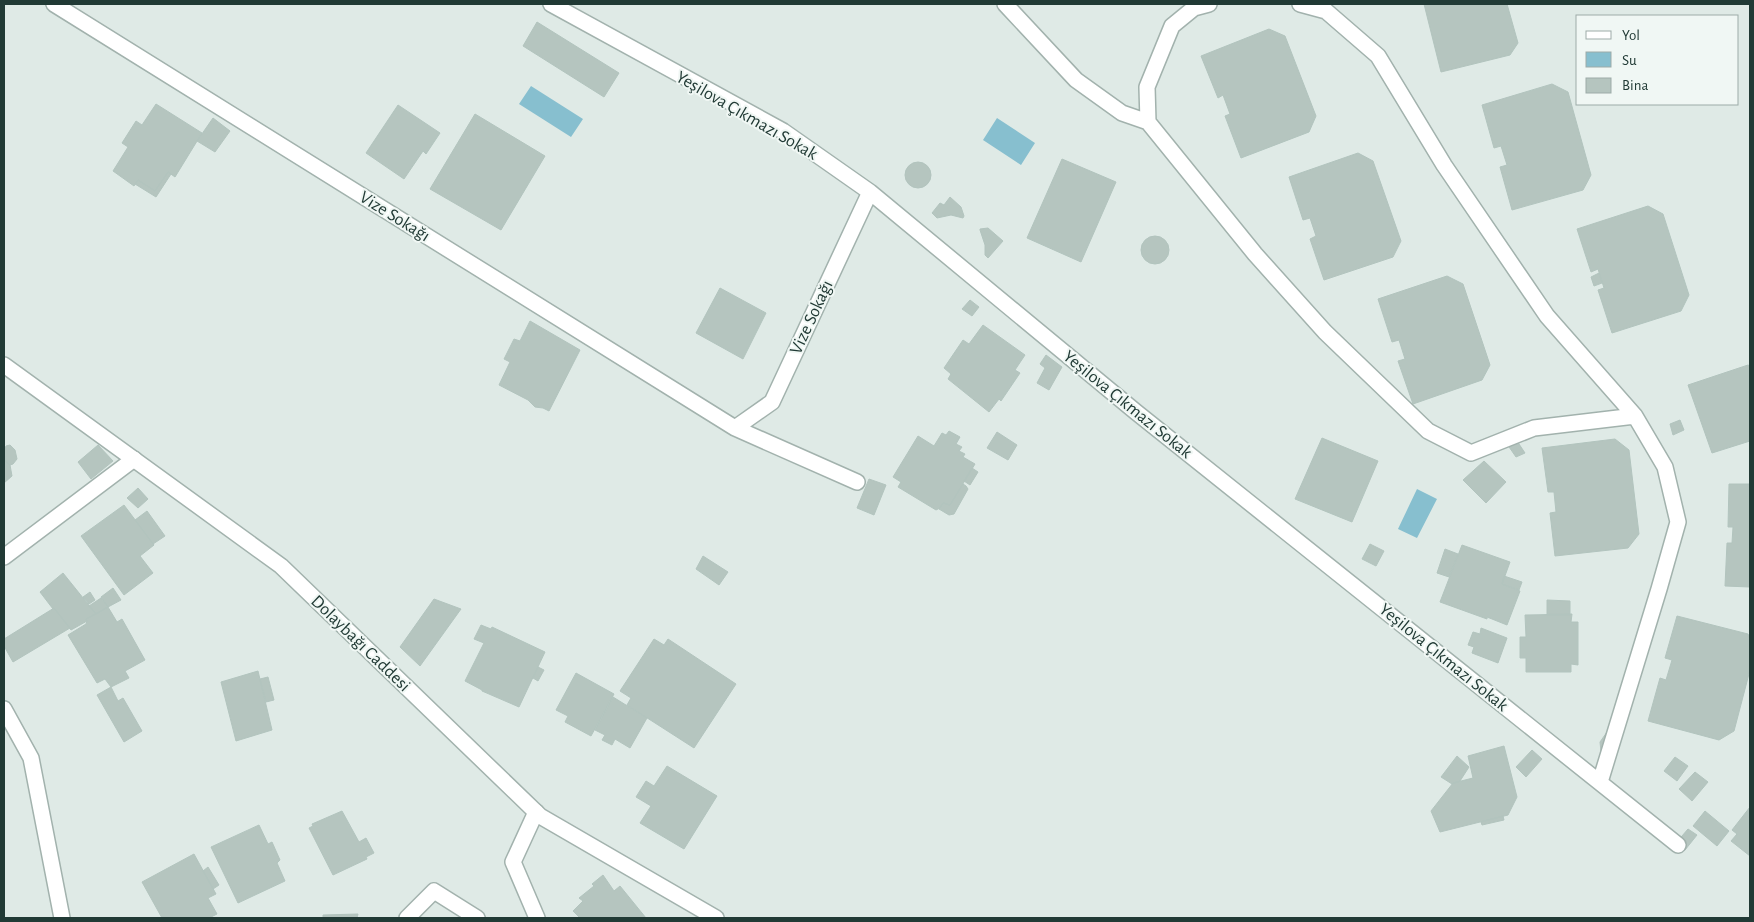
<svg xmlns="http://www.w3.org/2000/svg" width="1754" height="922" font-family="'Alegreya Sans',sans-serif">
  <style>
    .water { fill: #87bfcf }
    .building { fill: #b5c5bf; stroke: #b2c4be }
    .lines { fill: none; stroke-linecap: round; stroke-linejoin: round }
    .minor-casing { stroke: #a2b2ad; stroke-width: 18 }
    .tertiary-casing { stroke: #a2b2ad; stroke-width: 18 }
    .minor { stroke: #fff; stroke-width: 15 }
    .tertiary { stroke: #fff; stroke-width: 15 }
    .labels { text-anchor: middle; stroke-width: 4; stroke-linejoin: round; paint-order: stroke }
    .street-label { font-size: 18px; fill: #213a35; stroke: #f0f7f4 }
  </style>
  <rect width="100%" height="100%" fill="#dfeae6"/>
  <path class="water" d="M531 86 583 119 571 137 519 104Z
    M997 118 1035 143 1021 165 983 140Z
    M1417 489 1437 499 1417 538 1398 529Z"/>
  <path class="building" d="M1424 4H1507L1518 43 1510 55 1441 72Z
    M537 22 619 73 604 97 523 46Z
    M1269 29 1285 36 1316 116 1309 132 1241 158 1225 116 1230 114 1223 95 1218 98 1201 56Z
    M1552 84 1568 92 1591 175 1583 190 1512 210 1500 167 1507 165 1501 146 1494 148 1482 105Z
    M156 104 202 133 175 177 168 172 155 191 138 180 134 186 113 171 128 147 122 143 136 121 142 125Z
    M398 105 440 133 426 154 423 151 404 179 366 153Z
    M475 114 545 156 501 230 430 189Z
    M213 118 230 131 215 152 197 141Z
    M1358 153 1373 161 1401 241 1393 257 1324 280 1310 239 1316 236 1310 218 1303 220 1289 177Z
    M1062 159 1116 182 1081 262 1027 238Z
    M905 175a13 13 0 1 1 26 0a13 13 0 1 1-26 0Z
    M168 172 171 174 156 197 135 184 138 180 155 191Z
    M950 197 961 207 964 216 963 218 951 215 937 218 932 213 940 203 944 205Z
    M1648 206 1663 214 1689 295 1681 311 1612 333 1598 290 1604 288 1598 269 1591 272 1577 229Z
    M988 228 1003 241 988 258 985 255V245L980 230V229Z
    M1141 250a14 14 0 1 1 28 0a14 14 0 1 1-28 0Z
    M1599 273 1602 283 1594 286 1591 277Z
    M1447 276 1463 284 1490 365 1482 380 1413 404 1398 361 1405 359 1399 340 1392 342 1378 299Z
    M720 288 766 313 743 359 696 333Z
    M970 300 979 307 972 316 962 309Z
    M530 321 580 350 549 411 543 408 535 407 528 400 499 385 510 362 504 359 514 339 520 341Z
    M983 325 1025 355 1015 370 1020 373 1001 401 999 399 989 412 948 379 951 374 944 368 963 340 969 344Z
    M1046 355 1062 367 1049 390 1037 383 1045 368 1040 364Z
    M1748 365 1750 366V441L1712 453 1688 385Z
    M1680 420 1684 430 1673 435 1670 424Z
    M949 431 960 437 956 444 962 447 959 451 965 454 963 457 975 464 950 505 943 503 940 508 936 510 898 487 901 482 893 477 918 436 934 446 942 433 946 435Z
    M997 432 1017 445 1008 460 987 448Z
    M1322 438 1378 461 1352 522 1295 499Z
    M1615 439 1629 450 1639 534 1628 548 1555 556 1550 513 1556 512 1554 492H1548L1542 448Z
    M1517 441 1525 453 1516 457 1507 444Z
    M10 445 15 450 17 459 13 464 10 465 5 461 4 451 6 446Z
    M98 445 113 461 91 479 78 462Z
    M4 455 5 461 10 465 12 476 4 483Z
    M1484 461 1506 482 1486 503 1463 480Z
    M972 468 978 472 970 485 964 481Z
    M869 479 886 485 874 515 857 508Z
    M963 484 966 486 968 489 954 514 949 515 939 509 943 503 950 505Z
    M1729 484H1750V587L1725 586 1727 543H1732L1733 527H1728Z
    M138 488 148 499 138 508 127 498Z
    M124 505 154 545 140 556 153 573 124 595 81 536Z
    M147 511 165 536 153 544 135 520Z
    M1370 544 1384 551 1376 566 1362 559Z
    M1462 545 1510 562 1502 584 1520 591 1507 625 1487 617V619L1440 602Z
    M1445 549 1458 554 1449 577 1437 573Z
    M703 556 728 572 719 585 696 569Z
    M63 573 96 614 86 619 87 621 71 630 54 608 53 609 40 592Z
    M1504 576 1522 582 1519 590 1502 584Z
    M113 588 121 600 108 607 101 597Z
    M90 592 95 600 89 604 83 597Z
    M101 598 108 607 96 614 89 606Z
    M434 599 461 609 420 666 400 647Z
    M1547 600 1570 601V615H1547Z
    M108 607 117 622 122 619 145 660 125 671 129 678 111 687 105 679 97 683 68 635 86 624 87 621 86 619Z
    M54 608 70 628 13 662 4 646V639Z
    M1572 614 1571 622H1578V665L1571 664V672H1526V658H1520V637H1526L1525 615Z
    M1677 616 1748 634 1750 639V670L1734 731 1719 740 1648 721 1660 678 1666 680 1672 660 1665 658Z
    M481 625 491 629 492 627 545 652 519 707 482 691V690L465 681 484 643 474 639Z
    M1481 628 1507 638 1498 663 1472 653 1474 647 1468 645 1473 632 1480 634Z
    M654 639 664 645 668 639 736 684 694 748 627 705 631 698 620 691Z
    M538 667 544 670 538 681 533 678Z
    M258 671 272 730 236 741 221 682Z
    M576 673 614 694 591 736 565 722 568 716 556 710Z
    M268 677 274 700 266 702 260 679Z
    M111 687 118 701 123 698 142 731 124 742 97 695Z
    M613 697 647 718 630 748 615 739 612 745 602 740 605 735 595 730Z
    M1607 732 1619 739 1615 745 1619 748 1611 759 1601 752 1600 742Z
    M1504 746 1517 797 1508 815 1440 832 1431 811 1453 783 1473 778 1468 756Z
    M1532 750 1542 759 1526 777 1516 767Z
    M1457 756 1469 767 1460 781 1452 784 1441 777Z
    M1675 757 1688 766 1677 781 1664 771Z
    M667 766 717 796 684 849 640 823 651 806 636 797 646 781 654 786Z
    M1695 772 1708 782 1692 801 1679 789Z
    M1750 807V856L1731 841 1737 834 1732 830Z
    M342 811 359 842 366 838 374 853 366 857 367 859 333 875 309 828 313 826 312 824Z
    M1705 811 1729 831 1717 846 1693 826Z
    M1503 816 1504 820 1482 825 1481 822Z
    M259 825 268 844 272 842 280 860 277 863 285 881 238 903 211 847Z
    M1688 829 1697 835 1685 850 1676 843Z
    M194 854 216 894 208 898 217 914 209 918H162L142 882Z
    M208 867 219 885 213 889 203 871Z
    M603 875 614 891 620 886 646 918H580L573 911 583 901 579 898 594 886 592 884Z
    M358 914 357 918H323V915Z"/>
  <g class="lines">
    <defs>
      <path id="minor" d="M54 4 735 428 857 482
        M551 4 783 131 870 192 1136 412 1678 845
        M1005 4 1076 80 1122 113 1148 122 1255 254 1325 332 1428 431 1471 453 1534 428 1635 416
        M1300 4 1326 11 1378 56 1444 165 1547 316 1635 416 1665 467 1678 522 1659 589 1600 782
        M1148 122 1147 87 1172 26 1194 8 1209 4
        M735 428 772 402 870 192
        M4 557 134 459
        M4 709 31 758 62 918
        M536 812 513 862 537 918
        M407 918 434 891 477 918"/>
      <path id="tertiary" d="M4 365 281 566 540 816 716 918"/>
    </defs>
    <use href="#minor" class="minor-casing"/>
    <use href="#tertiary" class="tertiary-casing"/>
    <use href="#minor" class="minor"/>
    <use href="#tertiary" class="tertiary"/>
  </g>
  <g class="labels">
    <g class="street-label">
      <text transform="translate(747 115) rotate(30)" y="6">Yeşilova Çıkmazı Sokak</text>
      <text transform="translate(395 216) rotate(32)" y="6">Vize Sokağı</text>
      <text transform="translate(811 317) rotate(-65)" y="6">Vize Sokağı</text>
      <text transform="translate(1128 404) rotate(39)" y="6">Yeşilova Çıkmazı Sokak</text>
      <text transform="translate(361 643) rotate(44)" y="6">Dolaybağı Caddesi</text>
      <text transform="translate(1444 657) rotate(39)" y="6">Yeşilova Çıkmazı Sokak</text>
    </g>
  </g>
  <rect width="1754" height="922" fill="none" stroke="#213a35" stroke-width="10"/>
  <rect x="1576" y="15" width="162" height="90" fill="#f0f7f4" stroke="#9daba8"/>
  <rect x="1586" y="31" width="25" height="8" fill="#ffffff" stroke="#9daba8"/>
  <text x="1622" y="40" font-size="15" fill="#213a35">Yol</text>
  <rect x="1586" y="52" width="25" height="15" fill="#87bfcf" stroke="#9daba8"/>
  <text x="1622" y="65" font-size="15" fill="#213a35">Su</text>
  <rect x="1586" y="78" width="25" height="15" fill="#b5c5bf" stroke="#9daba8"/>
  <text x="1622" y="90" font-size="15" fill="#213a35">Bina</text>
</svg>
